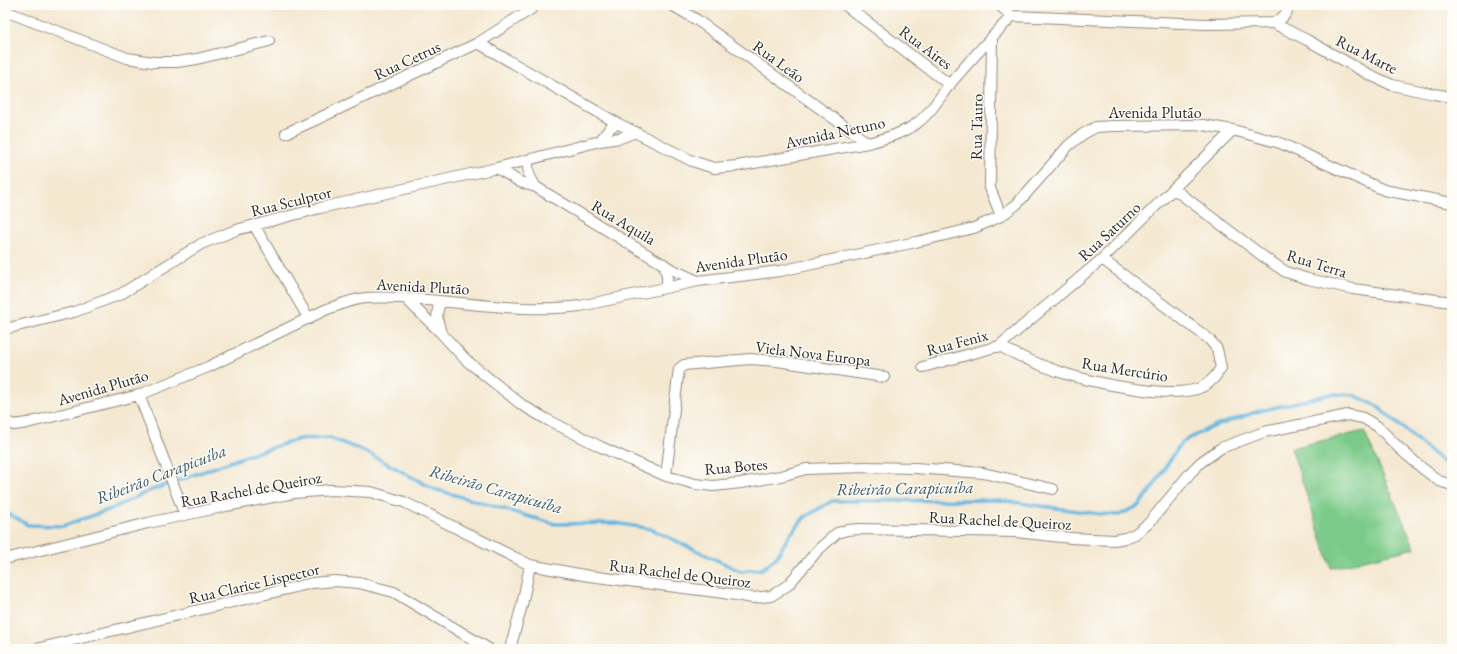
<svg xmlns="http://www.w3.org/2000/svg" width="1457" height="654" font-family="'EB Garamond',serif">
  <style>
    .green { fill: #7cca89; stroke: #547a5a }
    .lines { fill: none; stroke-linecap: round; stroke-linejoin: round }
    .stream { stroke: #65b6e0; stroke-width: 3.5 }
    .street-casing { stroke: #908a7e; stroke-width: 12 }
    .street { stroke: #fff; stroke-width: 10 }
    .labels { text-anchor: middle; stroke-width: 3; stroke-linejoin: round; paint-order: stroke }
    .street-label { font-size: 16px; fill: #2b2b2b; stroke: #fdfcf7 }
    .water-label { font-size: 17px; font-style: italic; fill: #3f5c6a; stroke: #fdfcf7 }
  </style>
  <rect width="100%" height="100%" fill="#fdfcf7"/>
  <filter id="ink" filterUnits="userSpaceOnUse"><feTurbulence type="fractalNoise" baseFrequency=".025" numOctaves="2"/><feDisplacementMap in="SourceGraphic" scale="8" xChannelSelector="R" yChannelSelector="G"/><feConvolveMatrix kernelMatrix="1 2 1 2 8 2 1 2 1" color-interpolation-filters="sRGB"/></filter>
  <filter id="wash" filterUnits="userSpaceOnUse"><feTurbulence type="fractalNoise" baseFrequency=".012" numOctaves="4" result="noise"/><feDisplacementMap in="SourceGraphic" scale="16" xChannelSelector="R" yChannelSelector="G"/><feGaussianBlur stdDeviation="0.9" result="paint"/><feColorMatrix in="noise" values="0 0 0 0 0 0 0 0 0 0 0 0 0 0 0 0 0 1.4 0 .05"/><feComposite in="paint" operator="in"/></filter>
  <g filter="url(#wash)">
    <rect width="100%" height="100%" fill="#f4e8d1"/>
    <path class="green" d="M1364 431 1415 548 1331 568 1291 448Z"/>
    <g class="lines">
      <path class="stream" d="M5 512 28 525 63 526 111 509 149 491 252 454 299 439 330 438 366 452 434 489 555 524 615 523 651 529 740 571 762 569 776 558 789 536 805 517 832 501 998 500 1100 514 1119 515 1138 506 1151 490 1181 443 1207 429 1256 412 1331 394 1354 395 1377 406 1443 462 1452 464"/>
    </g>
  </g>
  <g filter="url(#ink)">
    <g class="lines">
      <defs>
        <path id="street" d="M672 5 697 20 868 143
          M845 5 950 85
          M999 5 1012 16
          M5 11 127 58 153 62H177L197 59 269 41
          M1273 23 1307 40 1368 74 1392 85 1434 94 1452 97
          M992 37 990 188 1001 216
          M478 43 617 123 692 161 714 168 737 166 868 143C884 139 902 134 916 124 931 113 939 98 950 84 970 60 991 38 1012 16L1206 24 1273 23C1282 19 1287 15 1289 5
          M286 133 311 122 478 43 531 9 535 5
          M600 141 610 128 617 123
          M528 160C527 171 530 178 536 187
          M497 168 520 182 536 187 671 269 698 281
          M1174 189 1268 260 1286 272 1308 279 1353 289 1452 302
          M254 225 309 319
          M664 264 667 276V287
          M405 298 441 333 466 360 522 405 546 419 601 447 666 476 695 484 713 486 741 483 781 476 806 469 866 467 915 468 983 473 1053 489
          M5 329 74 312 121 294 201 244 236 230 320 208 497 168 600 141 620 138 636 132
          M441 333C438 323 434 310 442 302
          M999 346C1023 358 1048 369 1073 376 1102 384 1176 400 1202 387 1211 383 1216 376 1221 368L1217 349 1209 339 1102 259
          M923 367 999 346 1102 259 1233 130
          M139 395 185 515
          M5 421 14 425 27 423 139 395 208 367 325 310C339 305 352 299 366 298 391 296 415 299 439 301 486 305 534 312 580 306L698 281 780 271 916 242 974 228 1001 216 1017 204 1069 145 1083 134 1096 127 1113 126 1203 125 1233 130 1280 143 1384 190 1452 203
          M666 476 678 376 679 369 684 365 750 359 777 361 884 377
          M5 559 148 523 226 506 294 493 331 490 371 492 404 502 530 565 589 576 724 593 753 598 771 596 779 591 788 585 818 550 837 533 847 530 859 529 1016 532 1071 538 1114 540 1125 538 1135 534 1149 523 1191 472 1201 462 1221 448 1264 432 1348 415 1363 418 1377 426 1400 449 1422 468 1439 481 1452 485
          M36 649 312 583 334 581 359 583 394 592 489 649
          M510 649 522 605 530 565"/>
      </defs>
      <use href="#street" class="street-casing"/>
      <use href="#street" class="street"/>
    </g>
  </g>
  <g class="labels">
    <g class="street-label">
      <text transform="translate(926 47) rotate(37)" y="6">Rua Aires</text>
      <text transform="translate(1367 54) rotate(27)" y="6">Rua Marte</text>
      <text transform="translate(407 60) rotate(-25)" y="6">Rua Cetrus</text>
      <text transform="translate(779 61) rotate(36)" y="6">Rua Leão</text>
      <text x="1155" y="118">Avenida Plutão</text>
      <text transform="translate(976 127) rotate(-89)" y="6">Rua Tauro</text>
      <text transform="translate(835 132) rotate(-12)" y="6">Avenida Netuno</text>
      <text transform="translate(291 201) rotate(-14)" y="6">Rua Sculptor</text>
      <text transform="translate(624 222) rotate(31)" y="6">Rua Aquila</text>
      <text transform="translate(1109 231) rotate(-43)" y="6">Rua Saturno</text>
      <text transform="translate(741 260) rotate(-8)" y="6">Avenida Plutão</text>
      <text transform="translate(1317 263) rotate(17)" y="6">Rua Terra</text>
      <text transform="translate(423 286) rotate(3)" y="6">Avenida Plutão</text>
      <text transform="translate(957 342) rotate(-15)" y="6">Rua Fenix</text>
      <text transform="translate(813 353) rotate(7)" y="6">Viela Nova Europa</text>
      <text transform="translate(1125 369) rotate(9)" y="6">Rua Mercúrio</text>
      <text transform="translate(103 387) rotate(-16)" y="6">Avenida Plutão</text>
      <text transform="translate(736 466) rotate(-5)" y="6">Rua Botes</text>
      <text transform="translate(251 489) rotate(-10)" y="6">Rua Rachel de Queiroz</text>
      <text transform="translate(1000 520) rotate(3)" y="6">Rua Rachel de Queiroz</text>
      <text transform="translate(680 573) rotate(7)" y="6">Rua Rachel de Queiroz</text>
      <text transform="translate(254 583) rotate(-13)" y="6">Rua Clarice Lispector</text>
    </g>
    <g class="water-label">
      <text transform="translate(161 474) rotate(-21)" y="6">Ribeirão Carapicuíba</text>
      <text transform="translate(905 488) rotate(-1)" y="6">Ribeirão Carapicuíba</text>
      <text transform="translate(496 489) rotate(16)" y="6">Ribeirão Carapicuíba</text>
    </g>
  </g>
  <rect width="1457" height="654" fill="none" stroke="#fdfcf7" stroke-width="20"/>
</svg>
